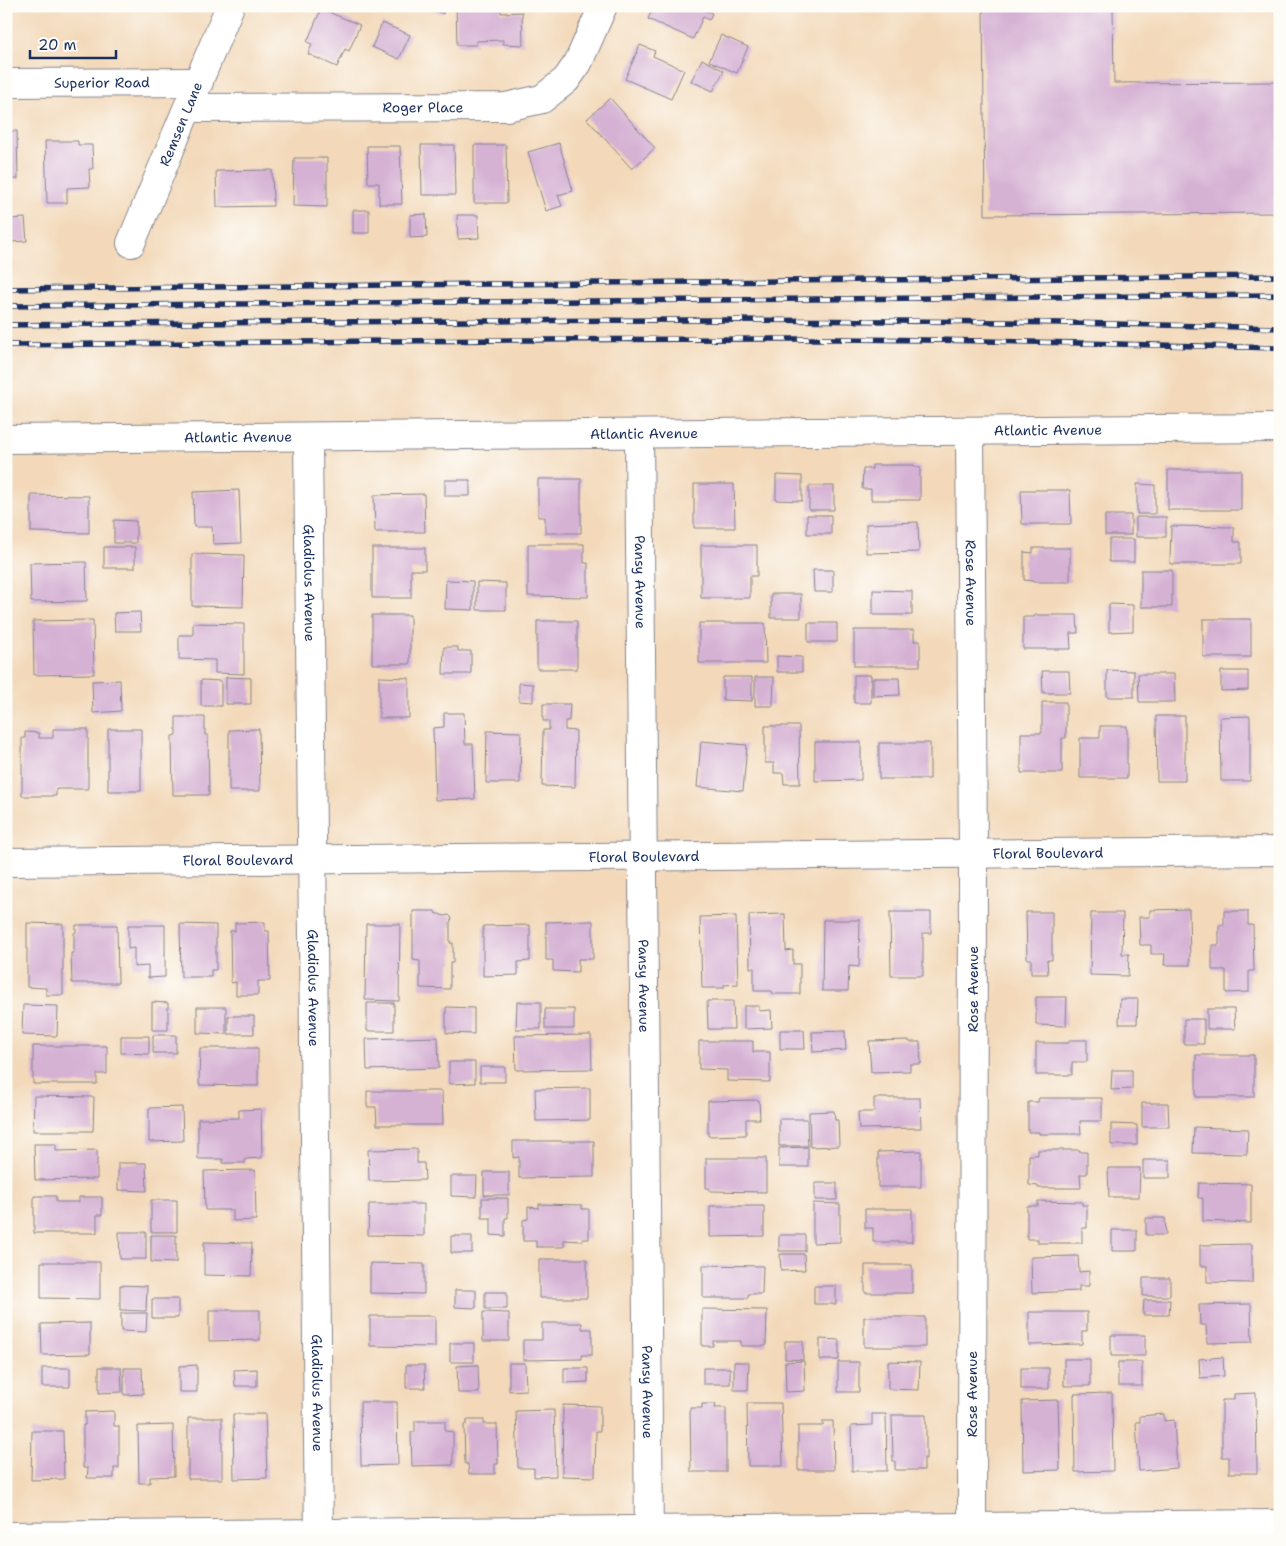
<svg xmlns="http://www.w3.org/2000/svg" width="1286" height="1546" font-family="'Shantell Sans',sans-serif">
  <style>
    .building { fill: #d5b1d4 }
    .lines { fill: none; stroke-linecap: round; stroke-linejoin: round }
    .street-casing { stroke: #87848c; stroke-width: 30 }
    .street { stroke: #fff; stroke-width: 28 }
    .rail-casing { stroke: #1b2f5e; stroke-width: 5.5 }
    .rail { stroke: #fdfcf7; stroke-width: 4; stroke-dasharray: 11; stroke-linecap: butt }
    .labels { text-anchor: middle; stroke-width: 4.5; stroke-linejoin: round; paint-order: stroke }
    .street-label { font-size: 14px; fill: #1b2f5e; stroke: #fdfcf7 }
  </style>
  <rect width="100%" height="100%" fill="#fdfcf7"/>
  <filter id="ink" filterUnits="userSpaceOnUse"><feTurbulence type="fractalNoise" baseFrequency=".02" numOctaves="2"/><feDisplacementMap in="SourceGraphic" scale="10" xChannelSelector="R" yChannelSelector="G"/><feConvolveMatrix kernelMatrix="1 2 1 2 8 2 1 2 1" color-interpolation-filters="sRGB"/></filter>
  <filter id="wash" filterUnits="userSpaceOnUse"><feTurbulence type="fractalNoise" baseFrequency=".0096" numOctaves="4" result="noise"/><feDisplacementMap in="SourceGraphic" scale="20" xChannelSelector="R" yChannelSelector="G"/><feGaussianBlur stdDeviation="1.12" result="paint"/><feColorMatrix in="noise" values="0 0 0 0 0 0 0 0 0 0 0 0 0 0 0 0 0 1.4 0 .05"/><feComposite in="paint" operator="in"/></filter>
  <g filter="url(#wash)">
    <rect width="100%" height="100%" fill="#f3d9ba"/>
    <g id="blocks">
      <path class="building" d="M143 6H174V11L143 7Z
        M424 6H446L443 14Z
        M456 6H501V13L522 12 523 45 503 44V40L476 41V45H457Z
        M654 6H707L705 10 712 13 709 20 703 17 693 39 648 19Z
        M983 6H1113L1114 83 1280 82V213L985 215Z
        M321 9 360 25 349 51 345 49 337 67 308 54 312 44 307 42Z
        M382 23 410 35 399 59 372 47Z
        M721 35 748 47 737 73 709 61Z
        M640 45 655 51 653 56 684 70 671 99 625 79Z
        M702 59 724 71 713 91 691 81Z
        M610 98 655 148 632 169 587 119Z
        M6 131H17L18 179H6Z
        M45 141H78V145H92L93 169H89L90 187 67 188V203H47Z
        M559 143 573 191 558 195 562 206 546 211 528 152Z
        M421 145H454L455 195H422Z
        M474 145H506L507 203H474Z
        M367 146H400L402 204H379V183H368Z
        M294 158H327V207L293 206Z
        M272 170 273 206 217 207 216 171Z
        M353 210H369V233H353Z
        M426 214 427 237 410 238V215Z
        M457 215H478L479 238 458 239Z
        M25 218 27 241 11 242 9 219Z
        M872 465H914V467H920V500H871V489H862L863 469H872Z
        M1168 470H1241V510H1168Z
        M776 475 802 476V501L776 500Z
        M538 479H581V533H545V517H538Z
        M445 480H470V496H445Z
        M694 484H734L735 528H694Z
        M1137 484 1155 485V514H1137Z
        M809 486H834V510H809Z
        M239 490 241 543 213 544 212 527H194L193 492Z
        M1021 490H1070L1071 524H1022Z
        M424 494 425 532H375L374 495Z
        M31 495 89 496V533L31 532Z
        M807 515H831V534H807Z
        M1105 515H1131V535H1105Z
        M1136 517H1166V537H1136Z
        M114 520 136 521V543H114Z
        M918 522 919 552 866 553V524Z
        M1171 526 1234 527V542H1241V564H1170Z
        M1109 539H1134V562H1109Z
        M528 544H584V563H588V597L528 596Z
        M701 545H757V576H750V598H701Z
        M104 547H135V568H104Z
        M372 548H425V570H411V598H372Z
        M1033 548H1070V582H1033V581L1024 580V552L1033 553Z
        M192 554 244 555 243 607 192 606Z
        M86 562 87 601 31 602 30 563Z
        M813 570H833V592H814Z
        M1141 570H1172V607H1141Z
        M446 580 473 581V610L445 609Z
        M477 582 506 583V610H477Z
        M873 590 912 591V615H873Z
        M771 594H801V618H771Z
        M1109 604 1133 605V631L1109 632Z
        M140 612 141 631H115L114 613Z
        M372 615H410V664H372Z
        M1035 615H1077L1078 633H1070L1071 649H1023V617H1034Z
        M1203 619H1251V657H1203Z
        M93 620 94 674 34 675 33 621Z
        M537 621H577V669H537Z
        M193 623 244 624V674L215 673V660L179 659V635H193Z
        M699 623H765L766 663H699Z
        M808 623H837V642H808Z
        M854 630H914V641H920V666H854Z
        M444 647H458V651H471V674H443Z
        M777 656 802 657V672H777Z
        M1107 670 1134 671V697H1107Z
        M1042 671H1069L1070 693H1043Z
        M1221 671H1248V690L1221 691Z
        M1138 674H1174L1175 702H1139Z
        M854 675H871V703H854Z
        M226 677 251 678V704H226Z
        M379 677 409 678V718H379Z
        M723 677H752V701L723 700Z
        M755 677H774L773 706H755Z
        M873 678H899L900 695 873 696Z
        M120 680 121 711 93 713 92 681Z
        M201 680 221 681V706H201Z
        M519 683 533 684V702L519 701Z
        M1042 702H1066V738H1062V773H1021V733H1042Z
        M543 704H570L569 721H565V730L576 731 575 787 542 786 543 730H549V721H543Z
        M444 713H464L465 744H473L475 799 435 800 433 728 444 727Z
        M1156 716H1185V781H1157Z
        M1250 716V781H1221L1220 717Z
        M176 717H205V735H208L209 795H173L172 736 176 735Z
        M765 726H799L800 784H784L783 773H774V763H765Z
        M1100 726H1127V778H1080V738H1100Z
        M53 729H88V789H56V796H22V738H25V732L39 733V738H53Z
        M108 729H141V791H108Z
        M259 729 260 791H229V730Z
        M487 731 521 732 520 783H486Z
        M701 741 747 745 743 791 697 787Z
        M815 742H861V780L815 781Z
        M879 743H930V779H879Z
        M1189 909 1190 965H1164L1165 954H1151V945H1140L1139 917H1150V910Z
        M413 911H435L436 914H440L441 915 445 916 449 915 452 918 450 923V943H453V963H450V989L420 988V961L413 960Z
        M1224 911H1248V925H1253L1254 971H1249V992L1226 993V970H1212V945H1219V925H1224Z
        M890 912H931V933H923V976H891Z
        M1026 912H1052V960H1047L1048 974H1031V959H1027Z
        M1091 913H1123L1122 954H1129L1128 976 1090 975Z
        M785 914 786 951 793 950V964H800V994H773L772 991H754V968H750L749 915Z
        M736 916 738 984 724 985V988H702L700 917Z
        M823 920H860L859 967 849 966 848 991H822Z
        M593 921V959H578V972L553 971V960H546V922Z
        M265 922V931H269L270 981H258V995H236V982L231 983 230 931H235V923Z
        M27 923 63 924V995H46V988L27 987Z
        M180 924 216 925V970H211V977H181Z
        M366 924H400L399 1001 365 1000Z
        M76 925H117L118 983H72L71 953H74V933L76 932Z
        M128 925H165V977L148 978V966L134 967V948L128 949Z
        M530 925V961L518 962V975L483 976V926Z
        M1036 997H1067L1066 1026 1036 1025Z
        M1120 999H1138L1137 1024H1119Z
        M707 1001H733L734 1029H708Z
        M152 1002 168 1003V1030H152Z
        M517 1002H541V1029H516Z
        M367 1003H394V1031H367Z
        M23 1005 58 1006 57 1036 22 1035Z
        M744 1006H759V1011L771 1010 772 1028 744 1029Z
        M197 1007H226V1034L197 1033Z
        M446 1007 474 1008V1034L446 1033Z
        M545 1009H574V1029H545Z
        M1207 1009H1234L1235 1029H1207Z
        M228 1016H254V1034H228Z
        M1184 1019H1204V1044H1184Z
        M780 1030H804L805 1049H780Z
        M845 1031 846 1050 813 1052 812 1032Z
        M153 1035H176V1053H153Z
        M591 1035 592 1069 516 1070 515 1036Z
        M121 1036H149V1054L121 1053Z
        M438 1037 439 1068 367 1070 366 1039Z
        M909 1040V1042H920L921 1064H910V1071L871 1072 869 1041Z
        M1069 1040H1087V1062H1072V1075H1036V1043H1069Z
        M699 1041H753V1052H770V1082L727 1081V1070L699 1069Z
        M33 1046H107V1074H97V1084H33Z
        M200 1048H258V1086L199 1085Z
        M1196 1055H1254V1097H1196Z
        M449 1062H475V1083L449 1084Z
        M480 1067H505V1082H480Z
        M1112 1070H1132V1089L1111 1090Z
        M590 1088V1120L536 1121 535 1089Z
        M367 1091H442L443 1125H377L376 1107H367Z
        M34 1096 94 1097 93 1131H33Z
        M874 1098H920L921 1128 859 1129 858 1112H874Z
        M1039 1098H1102V1121H1080L1081 1134H1039V1132H1028V1102H1038Z
        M759 1100 760 1119H746V1135L708 1136V1101Z
        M1142 1103H1168L1169 1127H1142Z
        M182 1107 183 1141 149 1142V1108Z
        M261 1109 262 1158 245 1159V1163H223V1159H198V1119L239 1118V1110Z
        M834 1111 835 1120H838L839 1146 810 1147 809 1112Z
        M779 1119H807L808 1146H779Z
        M1111 1124 1137 1125V1145H1111Z
        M1194 1127 1248 1129 1247 1154 1193 1153Z
        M513 1141H594V1177L519 1178V1157L513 1158Z
        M34 1144H56V1151L97 1150V1179L35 1180Z
        M808 1147V1167H779V1148Z
        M417 1149V1163H424L425 1180 369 1181 368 1150Z
        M1038 1150H1080V1152H1087V1174H1080L1081 1188H1038V1186L1029 1185V1155H1038Z
        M921 1151V1187H878V1152Z
        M706 1158H766V1192L710 1191 709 1188H706Z
        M1143 1160H1170V1178H1143Z
        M118 1163H146L147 1191 118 1190Z
        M1108 1168H1140L1139 1197H1109Z
        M255 1170 256 1220 233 1221V1210H205L204 1171Z
        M484 1172H509V1195H484Z
        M451 1176H477L476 1197 451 1196Z
        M815 1183H837V1200H815Z
        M1199 1183 1251 1184V1223L1203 1221V1198H1198Z
        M34 1196H56V1202H79V1197H102V1215H97V1233H34Z
        M482 1198H508V1218H505V1236L491 1235V1218H482Z
        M151 1200H177V1232H151Z
        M1038 1201 1082 1202V1205H1087V1228H1082V1243H1038V1239H1027V1206H1038Z
        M813 1203 840 1204V1242L813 1243Z
        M369 1204H424V1236L368 1235Z
        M539 1204 582 1205V1209H589V1239H582V1241L564 1240V1247H536V1241H523V1220L528 1219V1207L539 1208Z
        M710 1206H764V1236L710 1237Z
        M865 1209H912V1242H873V1228H865Z
        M1146 1218H1165L1166 1235H1146Z
        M1112 1230H1137V1251H1112Z
        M119 1232H146V1259H120Z
        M151 1235H176V1263L151 1262Z
        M779 1235H805V1251H779Z
        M451 1236H472V1253H451Z
        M204 1242 252 1243 251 1276 204 1275Z
        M1252 1244V1283L1207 1282V1266H1200V1245Z
        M780 1254H804L805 1270 781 1271Z
        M1078 1256 1079 1272 1089 1271V1286H1079V1291L1032 1293 1031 1257Z
        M539 1259H587V1298H539Z
        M41 1262H100V1299L41 1298Z
        M370 1263 424 1264V1294L370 1293Z
        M703 1265 763 1266 762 1294H748V1298H703Z
        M865 1265H912V1293H865Z
        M1143 1278H1170V1296H1143Z
        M120 1285 147 1286 146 1311 120 1310Z
        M814 1286H836V1304H814Z
        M455 1290H476V1308L455 1307Z
        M485 1292H507V1309H485Z
        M152 1299H178V1318H152Z
        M1144 1300H1170L1169 1315H1143Z
        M1251 1304 1252 1342 1207 1343 1206 1325H1200L1199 1305Z
        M702 1309 767 1310 766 1346H741V1341H713V1346H702Z
        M209 1310H260V1340L209 1341Z
        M483 1312 509 1313V1341H483Z
        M1029 1312H1087V1331H1082V1344L1029 1345Z
        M121 1313H147L146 1332 121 1331Z
        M370 1316H435V1347L370 1346Z
        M864 1317H925V1347H864Z
        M90 1323V1354L42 1355 41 1324Z
        M542 1323H582V1329H592V1355H582V1359L523 1360V1340H542Z
        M1111 1335H1145V1356H1111Z
        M820 1339 839 1340V1360H820Z
        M785 1341H803V1360L785 1359Z
        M450 1343H474V1362H450Z
        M1223 1357 1224 1376 1200 1378 1199 1359Z
        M1064 1359H1090V1386H1064Z
        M804 1361 805 1391 786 1392 785 1362Z
        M888 1361 920 1362 919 1390 888 1389Z
        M734 1362H749L748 1390H734Z
        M838 1362H859V1392H838Z
        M1118 1362H1142V1386H1118Z
        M509 1363H525L526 1390 509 1391Z
        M197 1365V1392H179V1366Z
        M406 1365H424L425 1388H406Z
        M478 1365 479 1393H458L457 1366Z
        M99 1367H121L122 1392 99 1393Z
        M42 1368H70V1387H42Z
        M124 1368H142L143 1394 124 1395Z
        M564 1368H588V1382L564 1383Z
        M703 1368H730V1384H703Z
        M1021 1368H1049V1389H1021Z
        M257 1369V1386H235L234 1370Z
        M1112 1393 1113 1471 1075 1472 1074 1394Z
        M1256 1393 1257 1473H1229V1457H1222V1400H1234V1394Z
        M1058 1400 1060 1470 1023 1471 1022 1401Z
        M360 1402H397L398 1465 361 1466Z
        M747 1403H781L783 1466H748Z
        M702 1404H716L715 1408H726V1472H691L690 1408H702Z
        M563 1405 600 1406V1431H596L595 1477 562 1476Z
        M554 1410 556 1476 534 1477V1468H518L516 1411Z
        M114 1411V1426H119V1468H114V1478H87L88 1468H83V1425H85V1412Z
        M233 1414H265L267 1478 234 1479Z
        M872 1414H886L887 1471H852L851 1426 872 1425Z
        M1164 1414V1421L1174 1420 1177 1468 1139 1471 1136 1422H1140V1416Z
        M892 1415H926V1459L924 1458V1470H895V1461H893Z
        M188 1418H222V1479H188Z
        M467 1420H484V1424H497L498 1464H495V1474H469L468 1464H465L464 1425 467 1424Z
        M415 1421H445V1431L453 1432V1465L412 1466 411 1432H415Z
        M823 1421H833L834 1470H798V1426H823Z
        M173 1425 174 1476 150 1477V1483H139L138 1426Z
        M32 1431H63L64 1479 31 1480Z"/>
    </g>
  </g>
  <g filter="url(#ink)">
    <use href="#blocks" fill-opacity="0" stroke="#87848c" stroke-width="1"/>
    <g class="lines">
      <defs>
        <g id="street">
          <path id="s1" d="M6 83 199 82"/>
          <path id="s2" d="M188 108 506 107 542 99 566 80 578 63 603 6"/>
          <path id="s3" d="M131 243 230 6"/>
          <path id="s4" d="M970 431 973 854 972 1528 985 1539"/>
          <path id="s5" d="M639 434 649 1540"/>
          <path id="s6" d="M308 437 319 1540"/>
          <path id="s7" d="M6 439 1280 428"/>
          <path id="s8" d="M6 862 1280 851"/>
          <path d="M6 1536 1280 1524"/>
        </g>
      </defs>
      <use href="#street" class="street-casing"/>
      <use href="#street" class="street"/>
      <defs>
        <path id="rail" d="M6 289 1280 276
          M6 306 1280 295
          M6 325C431 321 855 315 1280 328
          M6 345C286 342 565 338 845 339 990 340 1135 345 1280 348"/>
      </defs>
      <use href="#rail" class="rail-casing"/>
      <use href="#rail" class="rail"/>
    </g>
  </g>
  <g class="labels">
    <g class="street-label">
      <text dy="5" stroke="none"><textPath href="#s1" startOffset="96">Superior Road</textPath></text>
      <text dy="5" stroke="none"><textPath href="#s2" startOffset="235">Roger Place</textPath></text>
      <text dy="5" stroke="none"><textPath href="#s3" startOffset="129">Remsen Lane</textPath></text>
      <text dy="5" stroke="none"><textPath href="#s7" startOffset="1042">Atlantic Avenue</textPath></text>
      <text dy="5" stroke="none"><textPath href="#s7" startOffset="638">Atlantic Avenue</textPath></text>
      <text dy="5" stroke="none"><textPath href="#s7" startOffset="232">Atlantic Avenue</textPath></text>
      <text dy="5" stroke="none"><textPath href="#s5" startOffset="148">Pansy Avenue</textPath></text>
      <text dy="5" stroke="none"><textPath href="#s6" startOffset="146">Gladiolus Avenue</textPath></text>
      <text dy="5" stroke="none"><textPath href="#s4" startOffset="152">Rose Avenue</textPath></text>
      <text dy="5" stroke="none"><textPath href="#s8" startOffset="1042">Floral Boulevard</textPath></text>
      <text dy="5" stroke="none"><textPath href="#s8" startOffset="638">Floral Boulevard</textPath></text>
      <text dy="5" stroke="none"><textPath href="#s8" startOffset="232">Floral Boulevard</textPath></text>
      <text dy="5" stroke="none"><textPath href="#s5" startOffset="552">Pansy Avenue</textPath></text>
      <text dy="5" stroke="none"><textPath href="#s6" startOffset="551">Gladiolus Avenue</textPath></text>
      <text transform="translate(973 989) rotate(-90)" y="5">Rose Avenue</text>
      <text dy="5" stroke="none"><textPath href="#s5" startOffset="958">Pansy Avenue</textPath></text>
      <text dy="5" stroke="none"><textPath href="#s6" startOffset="956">Gladiolus Avenue</textPath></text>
      <text transform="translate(972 1394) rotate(-90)" y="5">Rose Avenue</text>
    </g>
  </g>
  <rect width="1286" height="1546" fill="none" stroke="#fdfcf7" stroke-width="25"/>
  <path d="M30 50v8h86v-8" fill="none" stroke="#1b2f5e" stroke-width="2.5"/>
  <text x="38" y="50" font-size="15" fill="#1b2f5e" stroke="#fdfcf7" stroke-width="4" paint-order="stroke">20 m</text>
</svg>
